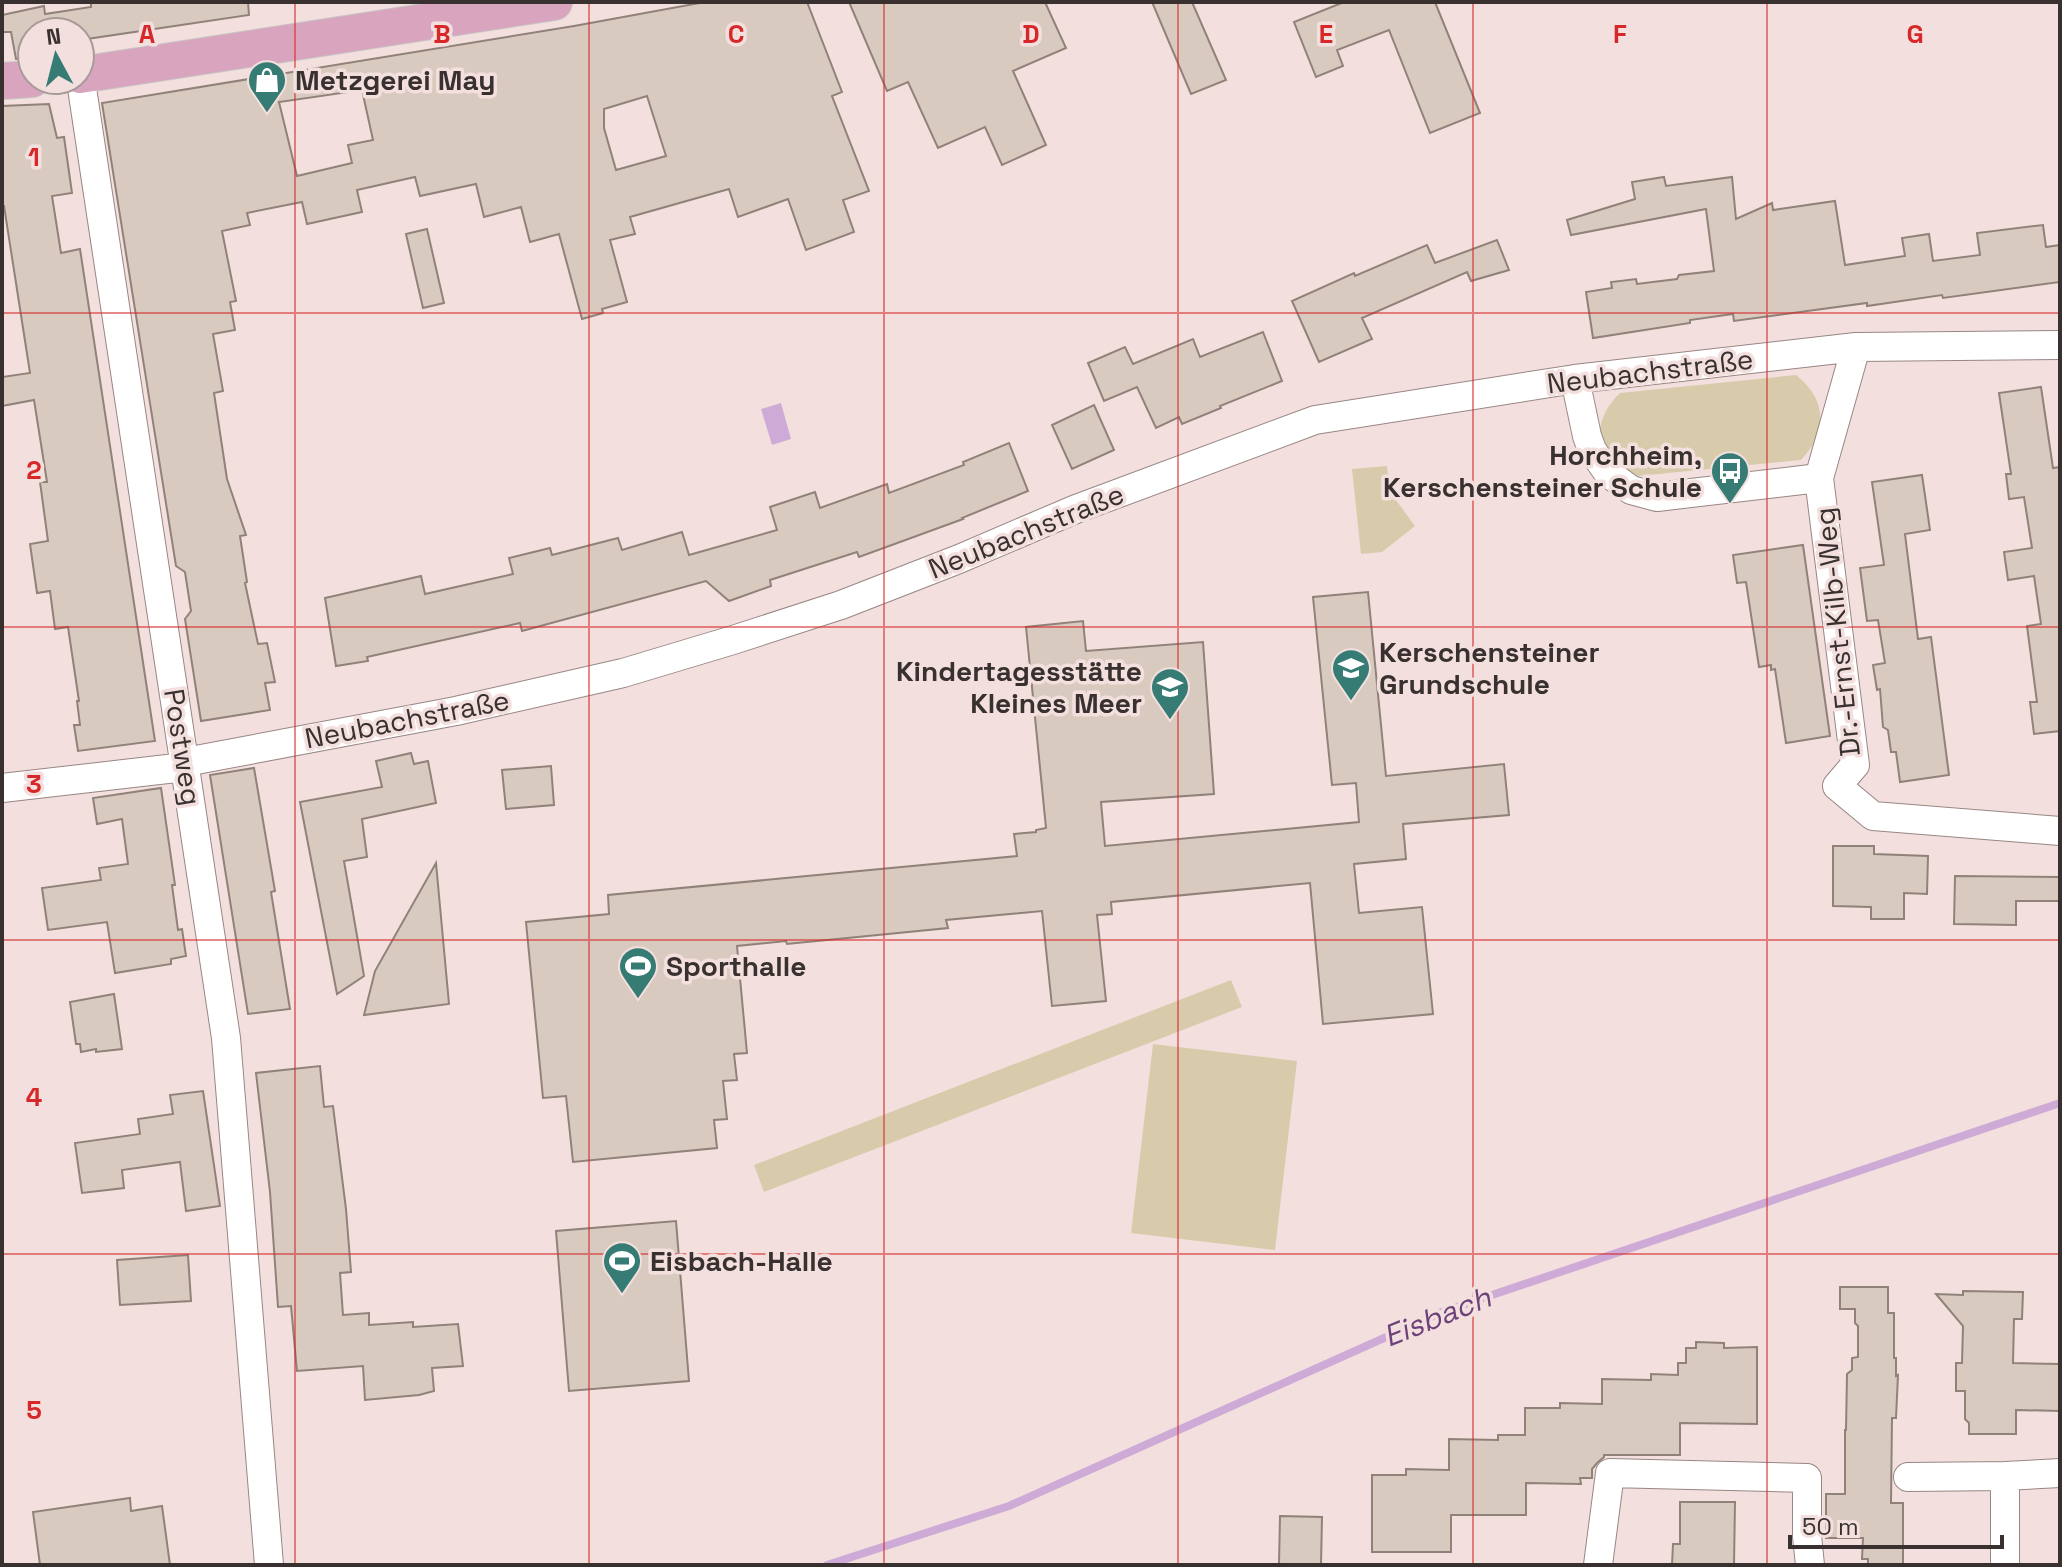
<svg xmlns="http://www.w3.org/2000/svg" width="2062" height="1567" font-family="'Space Grotesk',sans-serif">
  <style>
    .green { fill: #d8cbab }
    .water { fill: #ceabd7 }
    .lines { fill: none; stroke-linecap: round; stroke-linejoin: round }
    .stream { stroke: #ceabd7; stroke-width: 8 }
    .building { fill: #d9cac0; stroke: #908279; stroke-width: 2; fill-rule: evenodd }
    .minor-casing { stroke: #988684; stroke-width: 30 }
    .major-casing { stroke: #c7c5c5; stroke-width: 38 }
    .minor { stroke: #fff; stroke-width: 28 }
    .major { stroke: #d9a4be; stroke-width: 36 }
    .grid { fill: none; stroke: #d62828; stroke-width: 2; stroke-opacity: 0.55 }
    .labels { text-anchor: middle; stroke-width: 7; stroke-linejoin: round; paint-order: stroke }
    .poi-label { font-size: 28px; font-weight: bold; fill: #383130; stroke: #f3e0de; text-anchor: start }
    .street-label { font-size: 28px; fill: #383130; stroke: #f3e0de }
    .water-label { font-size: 30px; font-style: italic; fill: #6d4179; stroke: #f3e0de }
    .grid-label { font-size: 26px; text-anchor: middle; font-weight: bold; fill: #d62828; stroke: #f3e0de; stroke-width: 7; stroke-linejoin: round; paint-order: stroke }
  </style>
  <rect width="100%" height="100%" fill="#f3e0de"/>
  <path class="green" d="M1796 375C1827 399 1828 432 1801 460L1628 477C1621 467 1608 457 1603 446 1594 427 1607 405 1620 393Z
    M1387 466 1390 492 1415 526 1382 552 1361 554 1352 469Z
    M1231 980 1242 1007 764 1192 754 1165Z
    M1153 1044 1297 1061 1275 1250 1131 1233Z"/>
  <path class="water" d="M781 403 791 439 772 445 761 409Z"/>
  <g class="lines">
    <path class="stream" d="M827 1565 1009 1506 1442 1312 2060 1103"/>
  </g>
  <path class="building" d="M91 2H248L249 15 80 40V32H32V58L16 59 11 32H2V15L44 6 45 14 91 7Z
    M705 2H807L842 92 832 96 869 191 843 200 854 232 806 250 788 199 738 217 729 189 630 217 635 234 610 240 627 302 602 309 603 313 582 319 559 234 530 242 521 207 484 217 476 184 420 196 415 177 357 190 362 212 307 224 302 202 247 213 250 225 222 231 236 301 230 302 235 330 213 334 223 391 214 393 227 479 246 535 240 536 247 582 245 583 258 644 267 643 275 682 265 683 270 710 201 721 185 619 191 611 185 572 176 566 102 103 574 26ZM362 90 373 140 348 145 352 163 297 176 279 102ZM647 96 666 156 616 170 604 128V109Z
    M849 2H1045L1066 48 1013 71 1046 145 1002 165 985 127 938 148 908 82 887 91Z
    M1152 2H1192L1226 80 1191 94Z
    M1344 2H1435L1480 113 1430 133 1389 30 1337 50 1343 66 1316 77 1294 22Z
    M49 104 57 138 64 137 72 193 52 196 61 253 80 249 155 741 78 751 74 725H80L77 701H79L68 627 55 629 50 591 37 593 30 544 48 541 40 482H47L34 400 2 406V377L30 373 4 206H2V106Z
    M1664 177 1666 186 1732 177 1736 219 1772 203 1773 210 1835 201 1845 265 1905 256 1902 238 1929 234 1933 261 1980 255 1977 233 2043 225 2046 247 2060 245V282L1943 298 1942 295 1867 306V303L1734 321 1733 314 1690 320V323L1593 338 1586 292 1612 288 1611 282 1636 279 1637 284 1677 279 1679 275 1714 271 1706 209 1571 235 1567 220 1635 199 1632 182Z
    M427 229 444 303 423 308 406 234Z
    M1497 240 1509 270 1471 281 1467 272 1362 318 1372 339 1319 362 1292 301 1354 273 1355 276 1427 245 1435 263Z
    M1263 332 1282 381 1220 406 1221 408 1182 424 1179 417 1156 428 1137 387 1104 401 1088 363 1125 347 1133 364 1193 339 1200 357Z
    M2041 387 2053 468 2060 467V731L2034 734 2030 702H2037L2027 626 2041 624 2034 576 2008 580 2004 552 2032 548 2024 497 2009 499 2006 474H2011L1999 393Z
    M1094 405 1114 450 1072 469 1052 425Z
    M1009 443 1028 491 962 518 963 519 859 557 857 552 770 580 771 586 729 601 706 581 522 631 520 623 367 657 368 661 336 666 325 598 421 576 425 594 513 574 509 558 550 548 552 555 618 538 622 550 682 532 689 555 777 530 770 507 815 492 820 508 887 484 889 493 964 465 963 462Z
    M1922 475 1930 530 1905 534 1918 639 1931 637 1949 775 1900 782 1896 752H1891L1888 730 1883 727 1880 689 1877 690 1873 665 1885 663 1878 620 1867 621 1860 568 1884 565 1872 482Z
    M1803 545 1830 736 1786 743 1775 669 1771 670V665L1759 667 1746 582 1737 583 1733 555Z
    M1368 592 1386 776 1504 764 1509 815 1403 824 1406 859 1354 864 1359 913 1422 907 1433 1014 1323 1024 1310 883 1111 902 1112 914 1097 915 1106 1001 1052 1006 1042 911 946 920 948 928 787 944 786 941 737 946 747 1053 734 1054 737 1080 723 1081 727 1119 714 1120 717 1148 573 1162 566 1096 543 1098 526 922 609 914 608 895 1017 856 1014 834 1036 832V830L1046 828 1026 627 1083 621 1086 651 1203 642 1214 794 1101 802 1105 846 1359 822 1356 783 1332 785 1313 597Z
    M411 753 414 764 428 761 436 803 362 819 367 857 344 861 364 976 337 994 300 802 382 787 376 761Z
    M551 766 554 805 506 809 502 770Z
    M254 768 275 891 271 892 290 1009 248 1014 210 775Z
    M161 788 175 885H172L178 930 182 929 186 956 171 959V964L115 973 107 922 48 930 42 888 101 880 99 868 128 864 122 819 97 824 93 798Z
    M1833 846H1874V854L1928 856 1927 894 1904 893V919H1871V907L1833 906Z
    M436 863 449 1004 364 1015 375 971Z
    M1955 876 2060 877V901H2016V925L1954 924Z
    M114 994 122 1049 96 1052V1049L81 1052 80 1044H76L70 1002Z
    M320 1066 324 1107 333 1106 346 1209 351 1272 340 1273 343 1315 369 1313V1325L413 1322V1327L458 1324 463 1366 432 1368 434 1391 419 1395 365 1400 363 1366 297 1371 291 1306 278 1307 270 1192 256 1073Z
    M203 1091 220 1206 186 1211 180 1162 122 1170 124 1188 82 1193 75 1143 140 1134 138 1119 173 1114 170 1095Z
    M676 1221 689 1381 569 1391 556 1231Z
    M188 1255 191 1301 120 1305 117 1260Z
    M1840 1287H1888V1313H1894V1358H1896V1376L1898 1375 1896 1418H1892L1891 1503H1903V1565H1868V1559H1862L1863 1538H1826V1494H1845V1430H1846L1847 1374 1852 1370V1358L1858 1357V1326L1855 1323V1309H1840Z
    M1963 1291 2023 1292 2022 1319H2014L2013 1363 2060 1364V1411L2016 1410V1434H1969V1423L1965 1419V1391H1956V1363H1962L1963 1326 1936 1294 1963 1295Z
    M1696 1342 1724 1343V1348L1757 1347V1424L1680 1423V1455H1604V1457L1597 1463 1592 1469V1478H1580L1581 1484 1526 1483V1515H1451V1552H1372V1475H1406V1469L1449 1470V1439L1498 1440V1435H1525V1408H1560V1403L1602 1404V1379L1651 1380V1374L1678 1375V1363H1686V1348H1696Z
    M130 1498 131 1511 162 1506 170 1565H40L33 1512Z
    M1680 1502H1735L1734 1565H1672L1673 1544H1680Z
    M1280 1516 1322 1517 1321 1565H1279Z"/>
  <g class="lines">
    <defs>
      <path id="minor" d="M80 75 226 1038 269 1565
        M1856 347 1819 478 1855 765 1837 786 1873 816 2060 831
        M1575 379 1587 436 1592 450 1608 473 1631 490 1657 497 1819 478
        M2 788 176 768 196 760 456 711 623 673 733 640 841 605 959 559 1076 509 1315 420 1575 379 1856 347 2060 345
        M1908 1477 2005 1476
        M1598 1565 1610 1473 1807 1478V1536L1810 1565
        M2005 1565V1476L2060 1473"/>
      <path id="major" d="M80 75 554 2
        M2 81 32 79"/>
    </defs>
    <use href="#minor" class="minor-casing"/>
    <use href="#major" class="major-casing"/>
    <use href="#minor" class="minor"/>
    <use href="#major" class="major"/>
  </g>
  <path class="grid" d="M295 2V1565M589 2V1565M884 2V1565M1178 2V1565M1473 2V1565M1767 2V1565M2 313H2060M2 627H2060M2 940H2060M2 1254H2060"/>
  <defs>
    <symbol id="shop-pin" viewBox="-11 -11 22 30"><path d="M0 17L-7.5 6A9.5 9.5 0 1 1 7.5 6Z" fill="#367c75" stroke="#f3e0de"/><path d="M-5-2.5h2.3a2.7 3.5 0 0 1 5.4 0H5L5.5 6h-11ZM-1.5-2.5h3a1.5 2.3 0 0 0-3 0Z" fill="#fff"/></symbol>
    <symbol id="bus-pin" viewBox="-11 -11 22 30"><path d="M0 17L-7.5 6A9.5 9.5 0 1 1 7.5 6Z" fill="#367c75" stroke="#f3e0de"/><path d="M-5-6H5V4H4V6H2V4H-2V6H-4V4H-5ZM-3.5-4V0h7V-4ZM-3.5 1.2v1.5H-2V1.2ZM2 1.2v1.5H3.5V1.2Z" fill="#fff"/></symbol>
    <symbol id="school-pin" viewBox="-11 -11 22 30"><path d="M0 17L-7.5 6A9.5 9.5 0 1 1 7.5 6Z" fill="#367c75" stroke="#f3e0de"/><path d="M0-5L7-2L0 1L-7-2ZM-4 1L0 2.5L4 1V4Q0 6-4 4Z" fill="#fff"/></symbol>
    <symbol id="stadium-pin" viewBox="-11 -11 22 30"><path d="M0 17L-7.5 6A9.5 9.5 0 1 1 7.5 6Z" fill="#367c75" stroke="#f3e0de"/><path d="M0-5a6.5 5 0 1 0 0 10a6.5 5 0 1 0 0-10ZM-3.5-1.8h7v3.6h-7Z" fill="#fff"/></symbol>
  </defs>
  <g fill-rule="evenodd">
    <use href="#shop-pin" x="245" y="58" width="44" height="60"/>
    <use href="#bus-pin" x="1708" y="449" width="44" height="60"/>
    <use href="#school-pin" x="1329" y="646" width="44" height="60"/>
    <use href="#school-pin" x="1148" y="665" width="44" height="60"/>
    <use href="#stadium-pin" x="616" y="944" width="44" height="60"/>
    <use href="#stadium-pin" x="600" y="1239" width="44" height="60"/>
  </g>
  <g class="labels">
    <g class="poi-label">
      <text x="295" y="90">Metzgerei May</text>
      <text x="1702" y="465" text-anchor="end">Horchheim,<tspan x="1702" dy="32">Kerschensteiner Schule</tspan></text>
      <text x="1379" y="662">Kerschensteiner<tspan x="1379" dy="32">Grundschule</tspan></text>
      <text x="1142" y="681" text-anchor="end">Kindertagesstätte<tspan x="1142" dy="32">Kleines Meer</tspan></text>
      <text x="666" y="976">Sporthalle</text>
      <text x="650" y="1271">Eisbach-Halle</text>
    </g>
    <g class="street-label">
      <text transform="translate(1650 371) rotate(-7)" y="10">Neubachstraße</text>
      <text transform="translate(1026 531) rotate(-22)" y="10">Neubachstraße</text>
      <text transform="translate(1837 632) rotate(-96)" y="10">Dr.-Ernst-Kilb-Weg</text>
      <text transform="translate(407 719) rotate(-11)" y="10">Neubachstraße</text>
      <text transform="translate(183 747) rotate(81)" y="10">Postweg</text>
    </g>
    <g class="water-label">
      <text transform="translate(1437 1317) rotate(-22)" y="10">Eisbach</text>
    </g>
  </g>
  <g class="grid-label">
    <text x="147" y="43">A</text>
    <text x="442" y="43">B</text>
    <text x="736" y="43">C</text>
    <text x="1031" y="43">D</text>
    <text x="1326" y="43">E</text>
    <text x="1620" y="43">F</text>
    <text x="1915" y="43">G</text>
    <text x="34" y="166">1</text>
    <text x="34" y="479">2</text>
    <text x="34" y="793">3</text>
    <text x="34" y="1106">4</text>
    <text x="34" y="1419">5</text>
  </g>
  <rect width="2062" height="1567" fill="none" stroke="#383130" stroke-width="8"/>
  <g transform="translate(56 56) rotate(353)"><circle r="38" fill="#f3e0de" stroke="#a89a98" stroke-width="2"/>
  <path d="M0-6L14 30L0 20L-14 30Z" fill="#367c75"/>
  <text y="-12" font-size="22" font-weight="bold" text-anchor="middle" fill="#383130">N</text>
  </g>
  <path d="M1790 1535v12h212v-12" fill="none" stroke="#383130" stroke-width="4"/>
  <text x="1802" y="1535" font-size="24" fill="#383130" stroke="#f3e0de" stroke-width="6" paint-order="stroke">50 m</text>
</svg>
